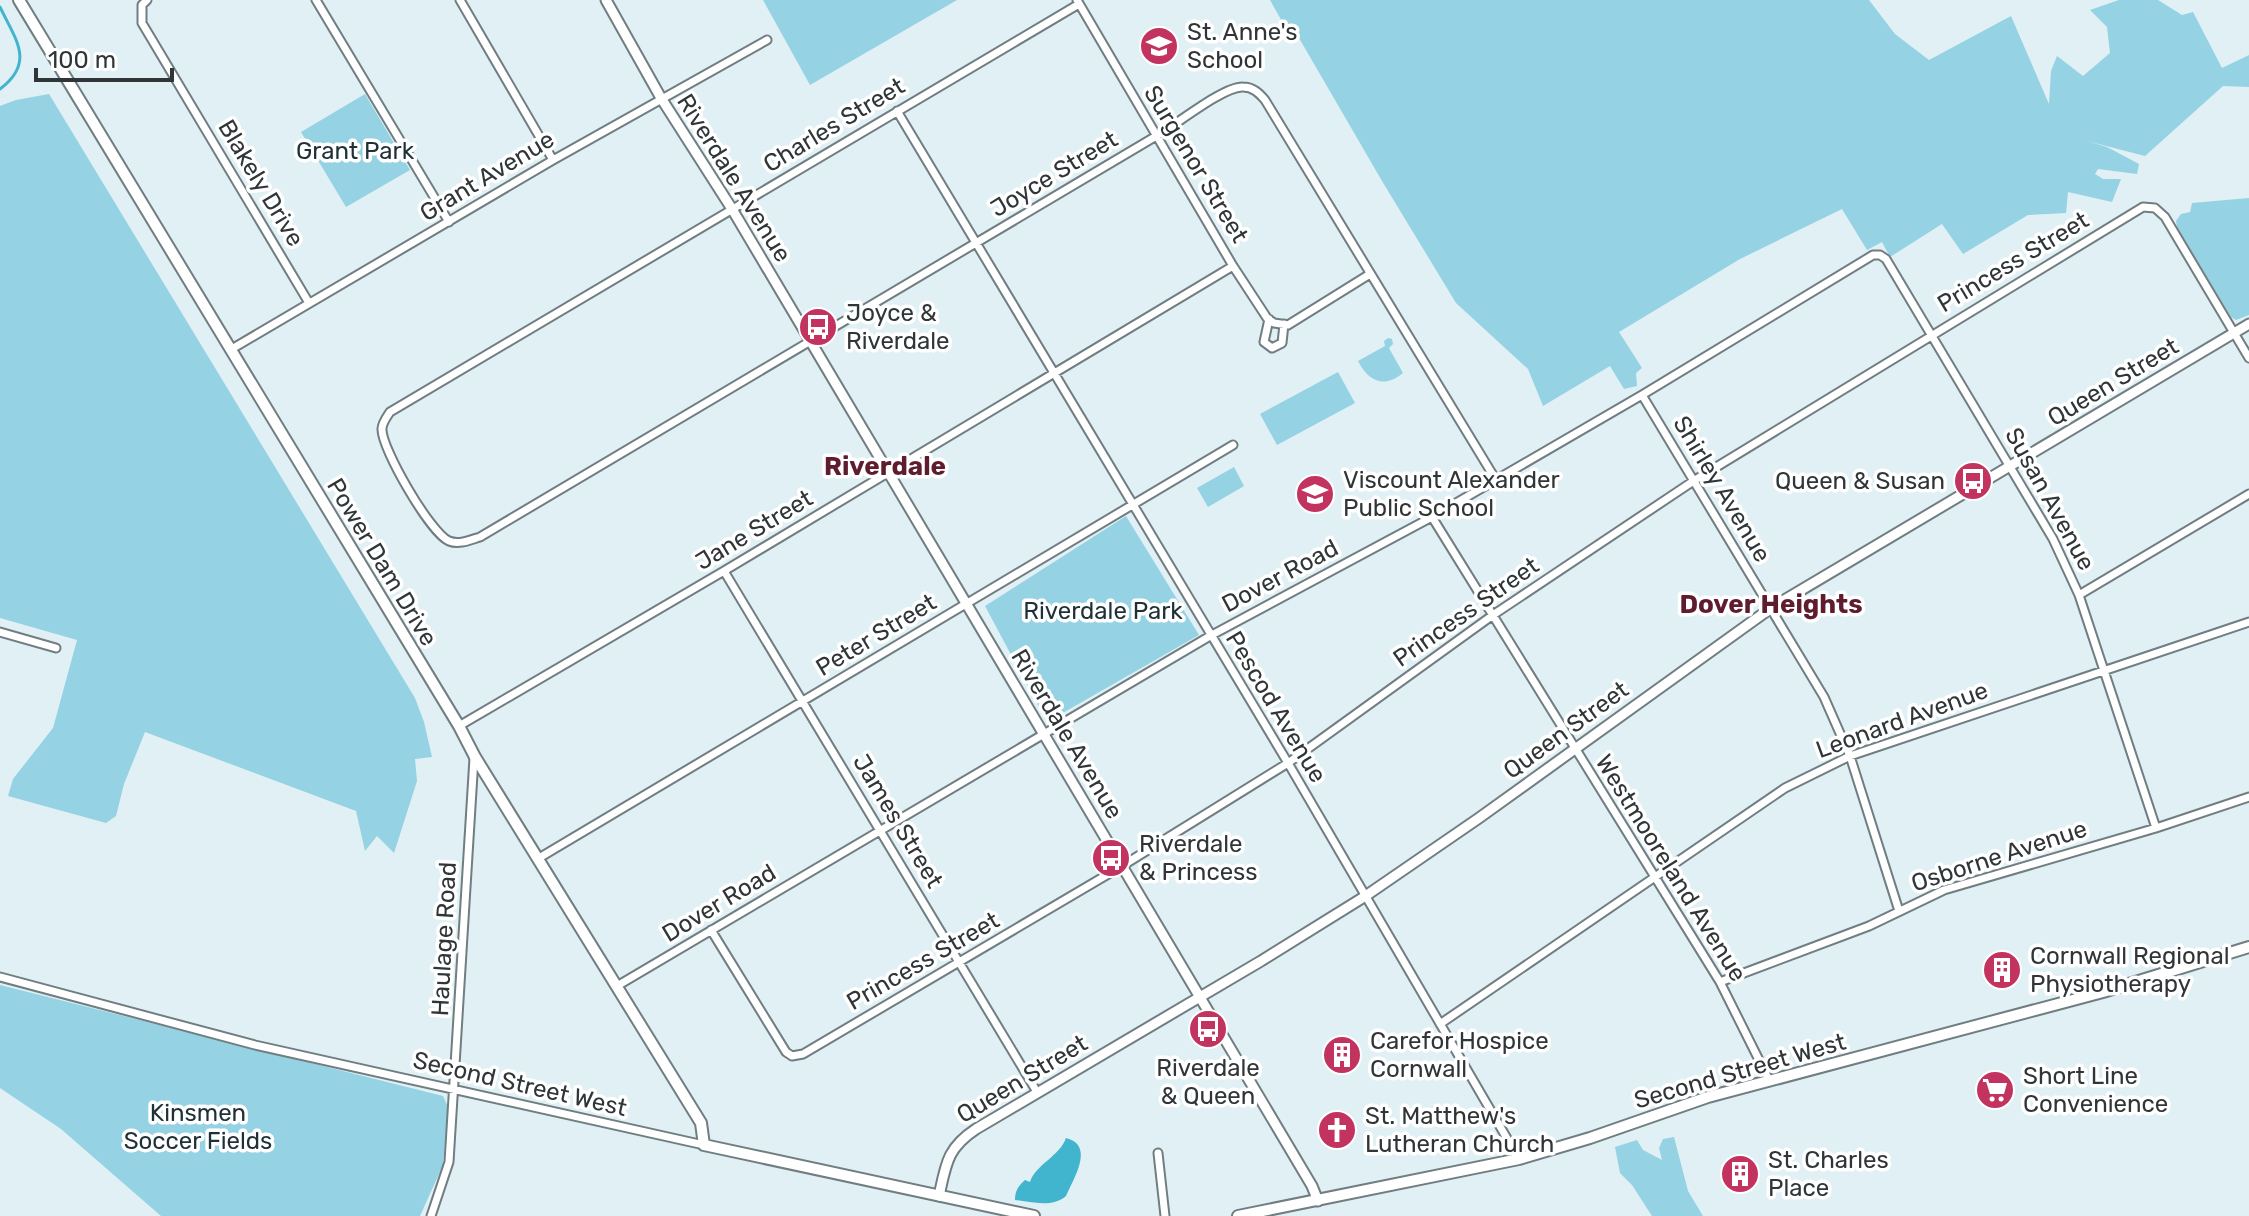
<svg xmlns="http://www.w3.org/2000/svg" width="2249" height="1216" font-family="Rubik,sans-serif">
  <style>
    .green { fill: #95d2e3 }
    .water { fill: #41b4ce }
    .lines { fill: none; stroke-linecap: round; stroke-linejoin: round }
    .stream { stroke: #41b4ce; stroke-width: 3 }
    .minor-casing { stroke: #707d81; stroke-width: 11 }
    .tertiary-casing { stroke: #707d81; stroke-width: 13 }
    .secondary-casing { stroke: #707d81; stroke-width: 14 }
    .minor { stroke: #fff; stroke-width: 7 }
    .tertiary { stroke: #fff; stroke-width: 9 }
    .secondary { stroke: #fff; stroke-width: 10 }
    .labels { text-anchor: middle; stroke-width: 7; stroke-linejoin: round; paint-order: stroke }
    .poi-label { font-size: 24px; fill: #303638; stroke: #fff; text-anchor: start }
    .street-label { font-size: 24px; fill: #303638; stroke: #fff }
    .park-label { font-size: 24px; fill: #1d3136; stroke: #fff }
    .neighbourhood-label { font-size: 26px; font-weight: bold; fill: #601c2f; stroke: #fff }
  </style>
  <rect width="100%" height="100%" fill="#e0f0f4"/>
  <path class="green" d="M763 0H957L810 85Z
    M1270 0H1869L1895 34 1929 60 2011 16 2049 104 2051 71 2057 56 2083 76 2110 53 2107 27 2090 10 2119 0H2158L2182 15 2193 12 2222 68 2249 55V87L2223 86 2145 156 2087 141 2107 147 2139 164 2137 174 2098 169 2095 174 2103 179H2121L2112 202 2068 192 2066 213 2028 215 1963 254 1942 224 1890 257 1882 242 1867 250 1842 209 1740 259 1619 332 1642 368 1636 373 1637 386 1624 389 1610 366 1543 406 1528 369 1456 303 1382 181 1299 38 1289 34Z
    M49 94 415 698 424 722 432 757 415 759 417 781 394 853 377 836 365 851 356 811 145 732 124 784 116 816 106 823 8 796 13 779 53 728 77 640 0 618V106L16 100Z
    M365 94 410 170 346 207 301 132Z
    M2249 198V315L2236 320 2231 317 2177 227 2176 221 2181 214 2190 212 2192 203Z
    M1388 338 1392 339 1393 344 1389 348 1403 373C1384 389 1368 381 1358 361L1385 346 1384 341Z
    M1338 372 1355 403 1277 445 1260 414Z
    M1234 467 1244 486 1208 507 1197 488Z
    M1126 516 1199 635 1047 722 985 606Z
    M0 985 443 1096 448 1107 443 1165 420 1216H161L61 1129 0 1088Z
    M1674 1137 1688 1191 1703 1216H1652L1632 1185 1620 1173 1615 1147 1637 1140 1643 1150 1662 1160 1659 1148 1663 1139Z"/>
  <path class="water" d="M1066 1138C1095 1145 1074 1178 1066 1196 1052 1208 1032 1202 1015 1200 1015 1191 1018 1186 1025 1180L1030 1182C1035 1165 1060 1156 1066 1138Z"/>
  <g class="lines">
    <path class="stream" d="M0 7C15 39 36 62 0 89"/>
    <defs>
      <path id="minor" d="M147 0 142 5V23L309 303
        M316 0 449 222
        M460 0 553 160
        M1077 0 1233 266 1267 318 1274 323 1288 325 1370 274
        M1079 4 390 412C386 418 382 423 382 429 381 448 431 534 449 541 459 545 470 540 480 537L1158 135C1177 124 1224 86 1243 87 1253 87 1259 93 1265 100L1496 480
        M897 111 1288 763 1519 1159
        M1269 319 1264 342 1272 348 1282 343 1284 324
        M230 350 553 160 767 40
        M1642 395 1824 697 1850 756 1899 911
        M1432 517 1720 982 1769 1080
        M724 571 1037 1092
        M2079 595 2249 494
        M0 632 56 648
        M459 726 724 571 1233 266
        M539 858 1233 445
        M711 930 786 1052 792 1056 803 1054 1122 866 1288 763 1493 615 1695 480 2143 207 2155 208 2165 217 2249 358
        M0 977 255 1045 704 1145
        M1720 982 1869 926 1944 890 2156 828 2249 797
        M617 986 1210 636 1432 517 1642 395 1873 255H1880L1886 259 2053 539 2079 595 2156 828
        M1440 1024 1785 788 1850 756 2249 622
        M1158 1153 1165 1216
        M431 1216 449 1162 474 758"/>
      <path id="tertiary" d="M606 0 661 98 732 209 1312 1186 1318 1201
        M939 1196C946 1164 947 1148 976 1129L1261 961 1364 897 1479 818 1771 608 2249 324"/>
      <path id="secondary" d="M19 0 459 726 475 757 701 1123 704 1145 1034 1216
        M1238 1216 1519 1159 1590 1138 1708 1097 2103 992 2249 947"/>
    </defs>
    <use href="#minor" class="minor-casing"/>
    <use href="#tertiary" class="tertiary-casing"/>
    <use href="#secondary" class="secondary-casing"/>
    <use href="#minor" class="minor"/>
    <use href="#tertiary" class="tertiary"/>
    <use href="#secondary" class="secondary"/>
  </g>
  <defs>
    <symbol id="school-disc" viewBox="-11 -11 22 22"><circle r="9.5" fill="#c2345f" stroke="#fff"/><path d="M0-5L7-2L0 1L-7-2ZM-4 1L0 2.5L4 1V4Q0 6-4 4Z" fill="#fff"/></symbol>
    <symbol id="bus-disc" viewBox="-11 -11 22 22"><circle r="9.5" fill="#c2345f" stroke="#fff"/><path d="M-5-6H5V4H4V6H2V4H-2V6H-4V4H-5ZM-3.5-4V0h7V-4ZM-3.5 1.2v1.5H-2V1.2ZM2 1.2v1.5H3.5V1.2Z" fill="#fff"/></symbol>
    <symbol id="building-disc" viewBox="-11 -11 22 22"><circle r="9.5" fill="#c2345f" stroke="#fff"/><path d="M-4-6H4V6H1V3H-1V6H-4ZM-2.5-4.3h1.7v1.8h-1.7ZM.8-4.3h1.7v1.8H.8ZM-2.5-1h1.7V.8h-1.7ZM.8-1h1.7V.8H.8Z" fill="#fff"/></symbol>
    <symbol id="supermarket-disc" viewBox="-11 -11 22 22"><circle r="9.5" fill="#c2345f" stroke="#fff"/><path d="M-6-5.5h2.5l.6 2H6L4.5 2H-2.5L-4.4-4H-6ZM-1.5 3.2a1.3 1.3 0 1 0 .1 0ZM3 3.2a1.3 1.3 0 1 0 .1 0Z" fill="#fff"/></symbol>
    <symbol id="church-disc" viewBox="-11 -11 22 22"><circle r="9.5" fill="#c2345f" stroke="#fff"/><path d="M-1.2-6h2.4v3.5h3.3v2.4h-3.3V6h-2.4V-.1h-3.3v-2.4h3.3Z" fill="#fff"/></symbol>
  </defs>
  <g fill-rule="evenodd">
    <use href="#school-disc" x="1137" y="24" width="44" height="44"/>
    <use href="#bus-disc" x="796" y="305" width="44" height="44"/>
    <use href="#bus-disc" x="1951" y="459" width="44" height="44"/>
    <use href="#school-disc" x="1293" y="472" width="44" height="44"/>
    <use href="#bus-disc" x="1089" y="836" width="44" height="44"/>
    <use href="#building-disc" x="1980" y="948" width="44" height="44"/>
    <use href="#bus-disc" x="1186" y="1007" width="44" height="44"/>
    <use href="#building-disc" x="1320" y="1033" width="44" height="44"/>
    <use href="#supermarket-disc" x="1973" y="1068" width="44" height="44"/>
    <use href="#church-disc" x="1315" y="1108" width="44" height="44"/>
    <use href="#building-disc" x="1718" y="1152" width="44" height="44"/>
  </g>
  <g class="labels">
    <g class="poi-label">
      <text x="1187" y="40">St. Anne's<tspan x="1187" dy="28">School</tspan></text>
      <text x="846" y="321">Joyce &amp;<tspan x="846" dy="28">Riverdale</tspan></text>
      <text x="1343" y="488">Viscount Alexander<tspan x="1343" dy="28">Public School</tspan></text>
      <text x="1945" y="489" text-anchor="end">Queen &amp; Susan</text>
      <text x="1139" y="852">Riverdale<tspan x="1139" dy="28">&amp; Princess</tspan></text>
      <text x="2030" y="964">Cornwall Regional<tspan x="2030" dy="28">Physiotherapy</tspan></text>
      <text x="1370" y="1049">Carefor Hospice<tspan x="1370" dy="28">Cornwall</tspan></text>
      <text x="1208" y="1076" text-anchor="middle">Riverdale<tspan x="1208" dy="28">&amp; Queen</tspan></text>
      <text x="2023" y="1084">Short Line<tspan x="2023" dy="28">Convenience</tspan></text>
      <text x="1365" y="1124">St. Matthew's<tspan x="1365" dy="28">Lutheran Church</tspan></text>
      <text x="1768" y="1168">St. Charles<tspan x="1768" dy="28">Place</tspan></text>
    </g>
    <g class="street-label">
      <text transform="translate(834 125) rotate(-31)" y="8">Charles Street</text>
      <text transform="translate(1196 164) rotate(59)" y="8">Surgenor Street</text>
      <text transform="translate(1054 174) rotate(-31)" y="8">Joyce Street</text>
      <text transform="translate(487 176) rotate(-31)" y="8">Grant Avenue</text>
      <text transform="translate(734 178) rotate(58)" y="8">Riverdale Avenue</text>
      <text transform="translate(261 183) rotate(59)" y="8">Blakely Drive</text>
      <text transform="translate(2013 262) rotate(-31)" y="8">Princess Street</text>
      <text transform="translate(2113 382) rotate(-31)" y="8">Queen Street</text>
      <text transform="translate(1722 489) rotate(59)" y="8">Shirley Avenue</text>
      <text transform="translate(2050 499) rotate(61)" y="8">Susan Avenue</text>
      <text transform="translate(754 530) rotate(-31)" y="8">Jane Street</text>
      <text transform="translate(382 562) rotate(59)" y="8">Power Dam Drive</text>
      <text transform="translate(1280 576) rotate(-28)" y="8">Dover Road</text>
      <text transform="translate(1466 612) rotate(-35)" y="8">Princess Street</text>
      <text transform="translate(876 635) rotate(-31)" y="8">Peter Street</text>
      <text transform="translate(1276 707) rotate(59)" y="8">Pescod Avenue</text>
      <text transform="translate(1902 720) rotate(-20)" y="8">Leonard Avenue</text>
      <text transform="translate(1566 730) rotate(-36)" y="8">Queen Street</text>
      <text transform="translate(1067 734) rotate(59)" y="8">Riverdale Avenue</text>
      <text transform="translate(898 821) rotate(59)" y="8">James Street</text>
      <text transform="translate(1999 856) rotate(-18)" y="8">Osborne Avenue</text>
      <text transform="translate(1671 868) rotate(58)" y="8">Westmooreland Avenue</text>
      <text transform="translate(719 903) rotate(-31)" y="8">Dover Road</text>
      <text transform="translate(444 939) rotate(-87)" y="8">Haulage Road</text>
      <text transform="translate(923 961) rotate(-30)" y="8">Princess Street</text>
      <text transform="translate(1740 1071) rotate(-16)" y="8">Second Street West</text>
      <text transform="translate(1022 1079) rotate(-31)" y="8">Queen Street</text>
      <text transform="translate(520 1084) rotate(13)" y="8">Second Street West</text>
    </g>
    <g class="park-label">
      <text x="355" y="159">Grant Park</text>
      <text x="1103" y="619">Riverdale Park</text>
      <text x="198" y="1121">Kinsmen<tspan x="198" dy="28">Soccer Fields</tspan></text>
    </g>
    <g class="neighbourhood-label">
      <text x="885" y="475">Riverdale</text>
      <text x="1771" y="613">Dover Heights</text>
    </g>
  </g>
  <path d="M36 68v12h136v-12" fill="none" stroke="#303638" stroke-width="4"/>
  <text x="48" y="68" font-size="24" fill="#303638" stroke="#ffffff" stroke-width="6" paint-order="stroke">100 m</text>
</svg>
